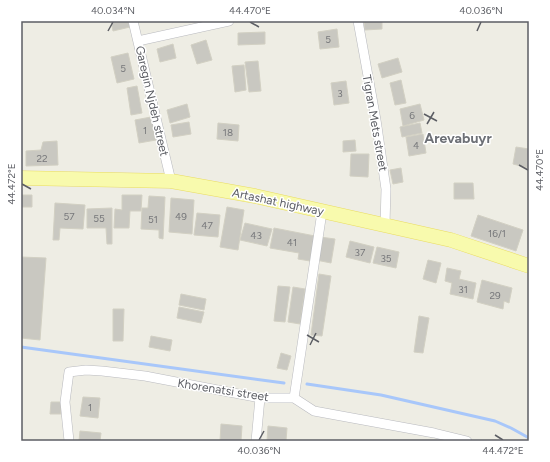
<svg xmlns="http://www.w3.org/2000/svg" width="550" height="462" font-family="Figtree,sans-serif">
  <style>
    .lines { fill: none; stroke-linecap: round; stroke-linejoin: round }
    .stream { stroke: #a8c7fa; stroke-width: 3 }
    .building { fill: #c9c8c1; stroke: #d2d0c3 }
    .street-casing { stroke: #b9babf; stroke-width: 10 }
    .primary-casing { stroke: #e9dc62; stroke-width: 15 }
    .street { stroke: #fff; stroke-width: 9 }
    .primary { stroke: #f8faad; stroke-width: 14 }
    .ticks { fill: none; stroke: #5c5e64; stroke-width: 1.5 }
    .labels { text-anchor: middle; stroke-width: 3; stroke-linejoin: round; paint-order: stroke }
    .number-label { font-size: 10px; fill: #77787b }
    .street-label { font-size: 12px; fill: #5c5e64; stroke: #fff }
    .quarter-label { font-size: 14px; font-weight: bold; fill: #6d7076; stroke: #fff }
    .neatline { fill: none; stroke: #5c5e64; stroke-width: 1.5 }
    .ticks-label { font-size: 10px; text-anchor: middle; fill: #5c5e64 }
  </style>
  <rect width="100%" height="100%" fill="#eeede4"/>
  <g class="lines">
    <path class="stream" d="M21 347 284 383
      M307 384 381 395 495 421 511 428 529 438"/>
  </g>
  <path class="building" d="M111 21H128L130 27 113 31Z
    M364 21H382V29L365 30Z
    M337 29 339 47 320 49 318 32Z
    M265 32V44L238 45V33Z
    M206 40 212 60 197 64 191 45Z
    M173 44 176 58 160 62 157 49Z
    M128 53 134 79 117 83 111 57Z
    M398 58 402 72 382 78 378 64Z
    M258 61 261 91 249 92 245 62Z
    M244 65 246 90 235 92 232 66Z
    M401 80 406 103 395 105 390 83Z
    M346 81 349 103 334 105 331 83Z
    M137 86 142 113 131 115 127 88Z
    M187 104 190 117 170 123 167 110Z
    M420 104 424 120 403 126 400 109Z
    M151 117 156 140 139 143 135 120Z
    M189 122 191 134 173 137 171 125Z
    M218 123 239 125 238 141 217 139Z
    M420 123 422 133 402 137 400 127Z
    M423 134 426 153 409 156 406 137Z
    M355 140 356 151 343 152V141Z
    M57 141 58 165 26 166V151L41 150 43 142Z
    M516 147 529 149V168L513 164Z
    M351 154H369L368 177 350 176Z
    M401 168 403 182 393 184 390 170Z
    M454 183H473L474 199H454Z
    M21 195H32V207H21Z
    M122 195H142L141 211H130L129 228H114L115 209 122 210Z
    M149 196 165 197 163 239 159 238V230L141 229 142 208H148Z
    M171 198 194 200 192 234 169 232Z
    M55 203 85 205 83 229 60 228 59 240H53Z
    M227 207 244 210 238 250 220 247Z
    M112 208V244H107L106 228H87V209Z
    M197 213 220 215 218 237 194 235Z
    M478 215 523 230 516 251 471 236Z
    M245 223 272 229 267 246 240 240Z
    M274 228 315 236 310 261 298 259 299 253 270 248Z
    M320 237 335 239 331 263 316 260Z
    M350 241 374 247 370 263 346 257Z
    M377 247 399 252 396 268 373 263Z
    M21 257 46 258 40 340 21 338Z
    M428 260 441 263 436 283 423 279Z
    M447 268 461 271 459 279 476 283 473 299 450 294 452 283 445 281Z
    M319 274 331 276 322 336 311 335Z
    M482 280 512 288 509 303 504 301 503 309 477 302Z
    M278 286 290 287 285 322 274 321Z
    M293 287 305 289 300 324 288 322Z
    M181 294 206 299 204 310 179 305Z
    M179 307 204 312 201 323 177 318Z
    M113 309H124L123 341H113Z
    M419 316 429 318 423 353 414 352Z
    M151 336 172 340 170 351 149 347Z
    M281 353 291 356 287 370 277 368Z
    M83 397 100 398 98 418 80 416Z
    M51 402H61V414H50Z
    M221 424 242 426 241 441H220Z
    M268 426 287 428 286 441H267Z
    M80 431 101 433 100 441H79Z"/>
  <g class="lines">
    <defs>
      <path id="street" d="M133 21 171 181
        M358 21 376 120 386 189 385 225
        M138 41 229 21
        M294 398 322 212
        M69 441 65 402 69 372 86 370 102 371 145 376 260 398H294L314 411 434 433 467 441
        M256 441 260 398"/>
      <path id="primary" d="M21 178 171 181 255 196 451 240 529 266"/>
    </defs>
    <use href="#street" class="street-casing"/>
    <use href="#primary" class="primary-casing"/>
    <use href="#street" class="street"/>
    <use href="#primary" class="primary"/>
  </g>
  <path class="ticks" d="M250 22 259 27M108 31 113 22M477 31 481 22M424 114 437 121M427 124 434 112M519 165 528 170M22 184 31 189M307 335 319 342M310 345 316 333M495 435 503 440M259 440 264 431"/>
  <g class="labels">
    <g class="number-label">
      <text x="328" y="43">5</text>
      <text x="123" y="72">5</text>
      <text x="340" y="97">3</text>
      <text x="412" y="119">6</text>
      <text x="145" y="134">1</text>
      <text x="228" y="136">18</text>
      <text x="416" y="149">4</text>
      <text x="42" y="162">22</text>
      <text x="69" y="220">57</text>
      <text x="181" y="220">49</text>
      <text x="99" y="222">55</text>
      <text x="153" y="223">51</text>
      <text x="207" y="229">47</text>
      <text x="497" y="237">16/1</text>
      <text x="256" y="239">43</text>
      <text x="292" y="246">41</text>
      <text x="360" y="256">37</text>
      <text x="386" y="262">35</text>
      <text x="463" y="293">31</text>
      <text x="495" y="299">29</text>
      <text x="90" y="411">1</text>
    </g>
    <g class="street-label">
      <text transform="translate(152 101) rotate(77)" y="4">Garegin Njdeh street</text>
      <text transform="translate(375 123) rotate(80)" y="4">Tigran Mets street</text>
      <text transform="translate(278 202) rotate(12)" y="4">Artashat highway</text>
      <text transform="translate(223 390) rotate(9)" y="4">Khorenatsi street</text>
    </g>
    <g class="quarter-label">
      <text x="458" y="143">Arevabuyr</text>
    </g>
  </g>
  <rect width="550" height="462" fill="none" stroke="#ffffff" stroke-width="44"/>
  <rect x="22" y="22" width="506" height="418" class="neatline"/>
  <g class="ticks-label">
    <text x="113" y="14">40.034°N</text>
    <text x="250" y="14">44.470°E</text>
    <text x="481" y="14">40.036°N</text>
    <text transform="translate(539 170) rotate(-90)" y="4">44.470°E</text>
    <text transform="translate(11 184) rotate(-90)" y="4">44.472°E</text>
    <text x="259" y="454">40.036°N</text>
    <text x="503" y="454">44.472°E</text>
  </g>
</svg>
